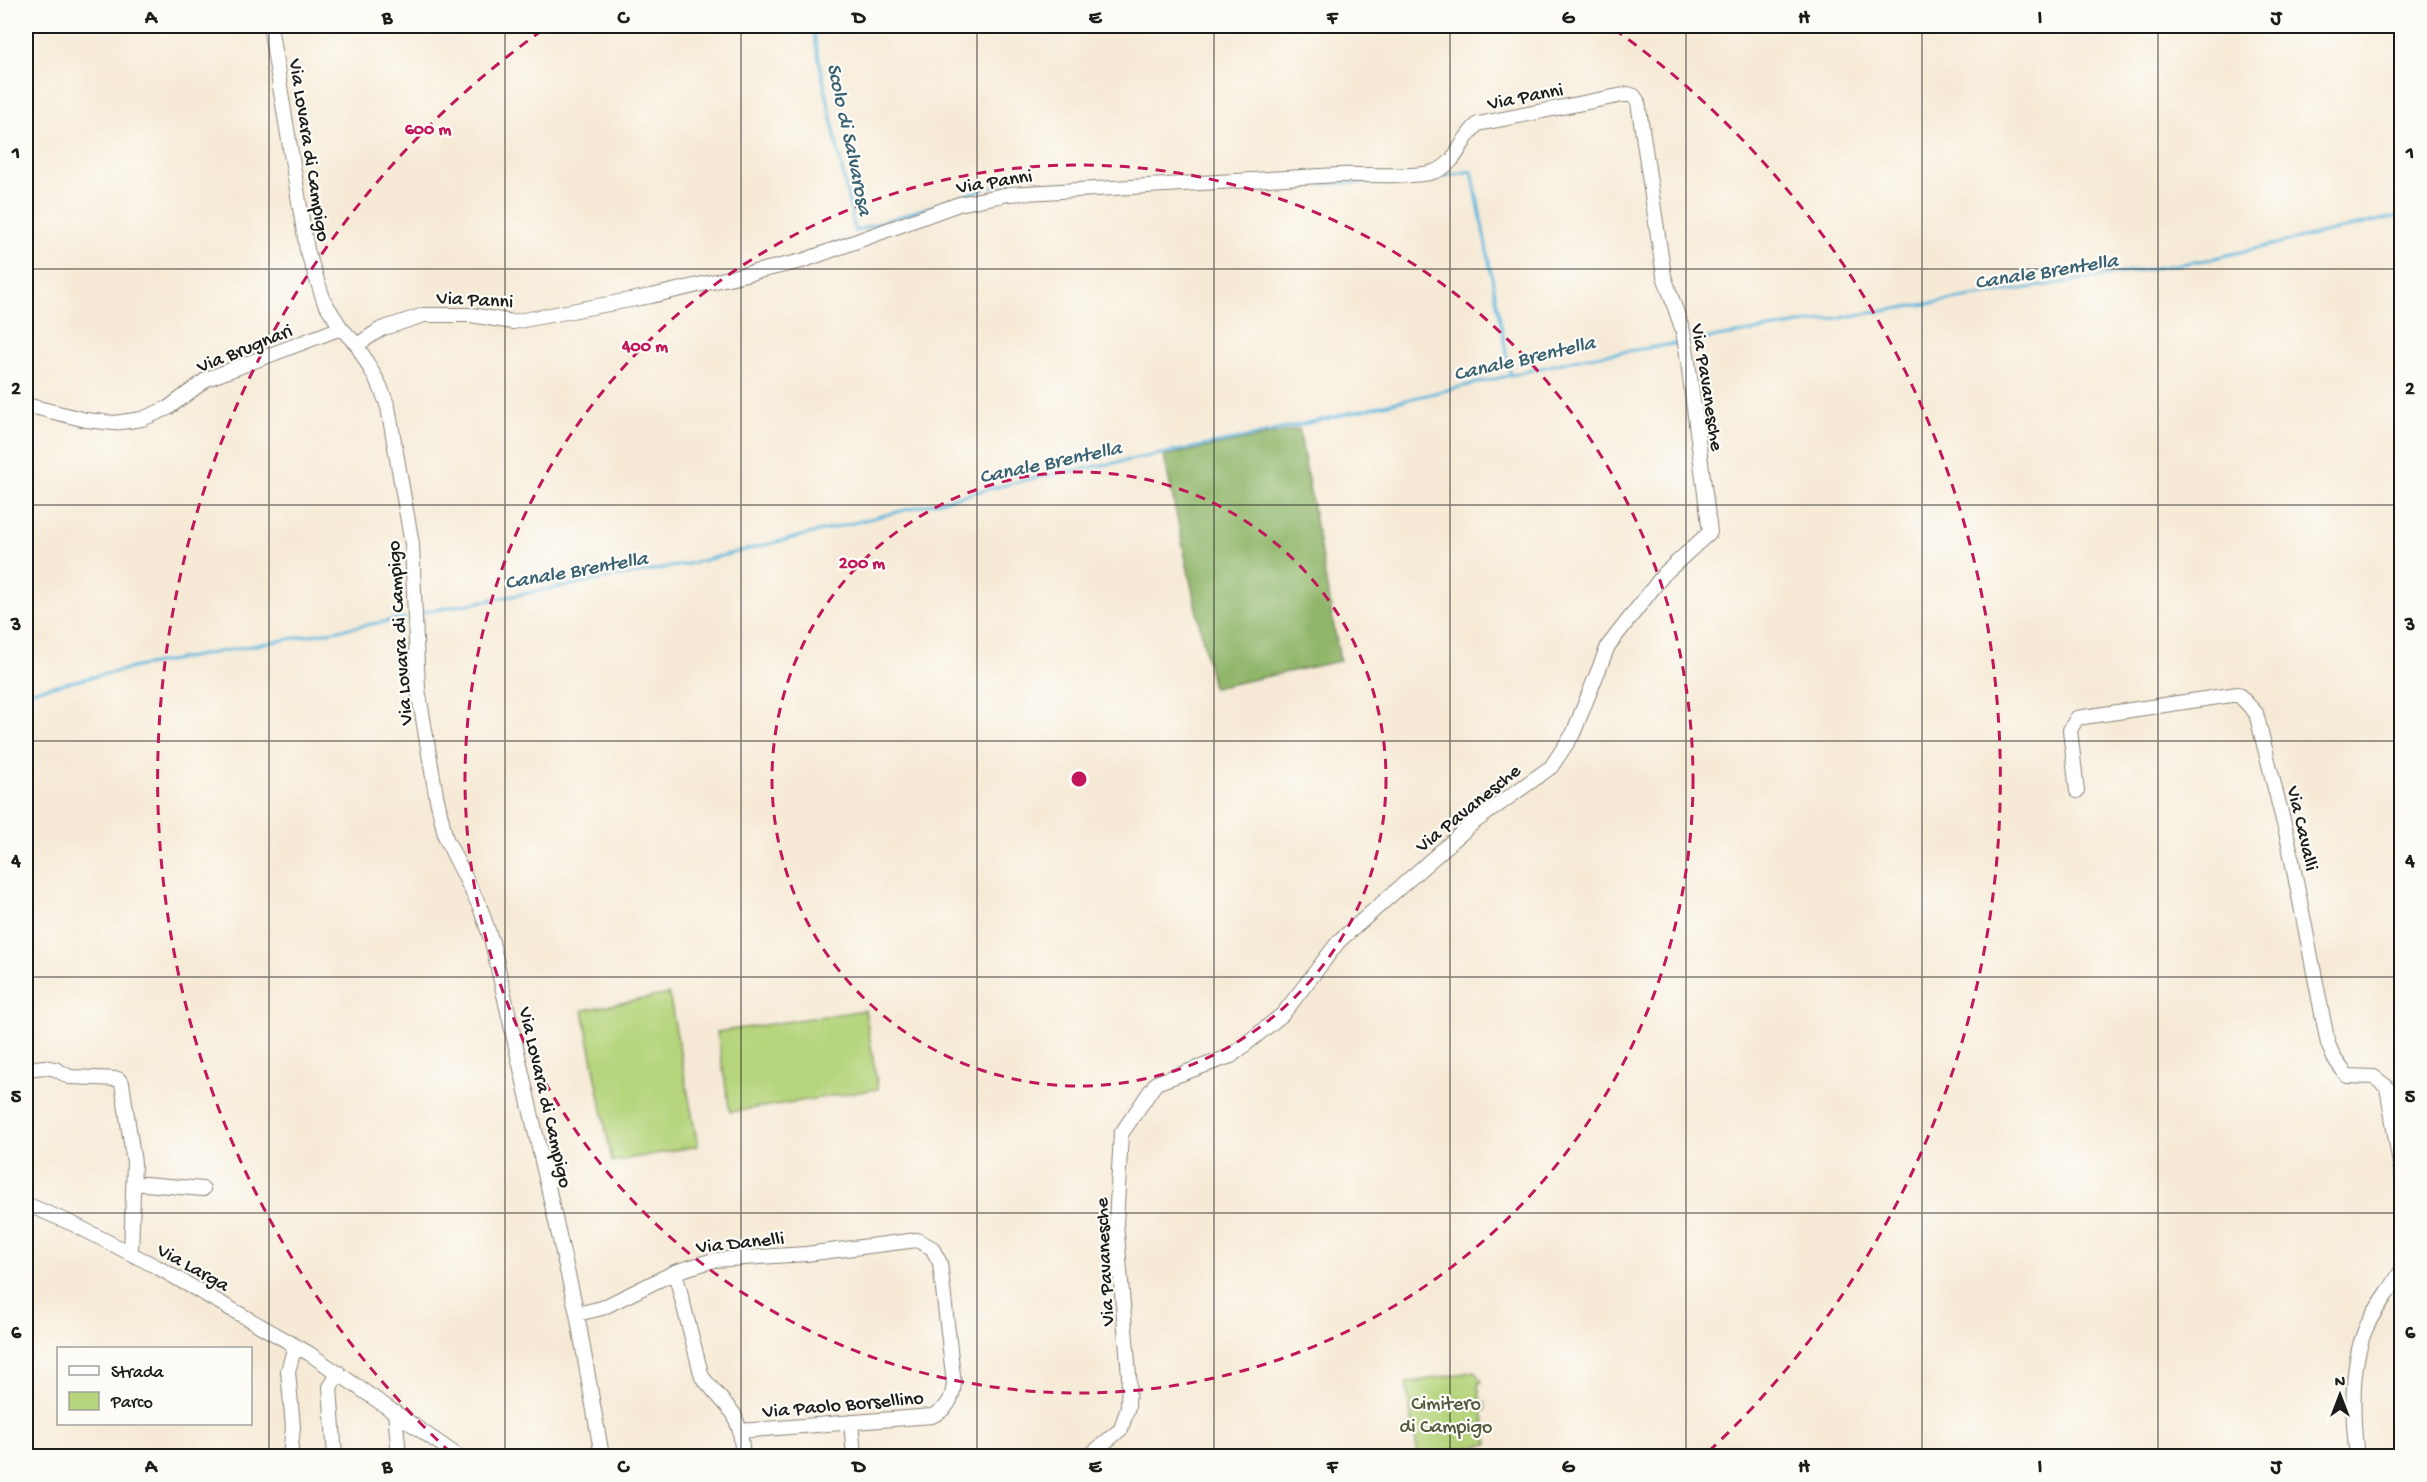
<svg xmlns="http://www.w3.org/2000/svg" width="2427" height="1482" font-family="'Gochi Hand',sans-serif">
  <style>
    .green { fill: #b5d47b; stroke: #68784c; stroke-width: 1.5 }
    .forest { fill: #90b66b; stroke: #566944; stroke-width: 1.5 }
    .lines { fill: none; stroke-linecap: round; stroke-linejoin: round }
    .stream { stroke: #5db6db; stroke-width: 3 }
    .minor-casing { stroke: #898379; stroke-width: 16 }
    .minor { stroke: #fff; stroke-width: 14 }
    .grid { fill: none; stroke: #1c1c1c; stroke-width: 1.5; stroke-opacity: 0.55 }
    .ring { fill: none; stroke: #c2185b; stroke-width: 3; stroke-dasharray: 10 8 }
    .labels { text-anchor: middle; stroke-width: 4.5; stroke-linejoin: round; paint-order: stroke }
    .street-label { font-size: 20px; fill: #1c1c1c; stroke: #fdfcf7 }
    .park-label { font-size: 20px; fill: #525c3d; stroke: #fdfcf7 }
    .water-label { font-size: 21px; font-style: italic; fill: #396172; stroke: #fdfcf7 }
    .centre { fill: #c2185b; stroke: #fdfcf7; stroke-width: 3 }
    .ring-label { font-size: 18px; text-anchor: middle; font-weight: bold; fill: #c2185b; stroke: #fdfcf7; stroke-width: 4.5; stroke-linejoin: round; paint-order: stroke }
    .neatline { fill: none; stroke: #1c1c1c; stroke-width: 2 }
    .grid-label { font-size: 20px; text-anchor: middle; font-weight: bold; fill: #1c1c1c }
  </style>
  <rect width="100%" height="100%" fill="#fdfcf7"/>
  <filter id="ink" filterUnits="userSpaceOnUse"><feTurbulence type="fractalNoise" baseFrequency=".0167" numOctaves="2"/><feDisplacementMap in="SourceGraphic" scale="12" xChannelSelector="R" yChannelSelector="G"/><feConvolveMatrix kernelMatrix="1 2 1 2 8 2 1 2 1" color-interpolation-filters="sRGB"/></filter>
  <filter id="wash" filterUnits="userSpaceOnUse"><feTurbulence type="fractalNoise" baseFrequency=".008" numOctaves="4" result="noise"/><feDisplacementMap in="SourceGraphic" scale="24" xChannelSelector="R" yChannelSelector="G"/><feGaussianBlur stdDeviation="1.35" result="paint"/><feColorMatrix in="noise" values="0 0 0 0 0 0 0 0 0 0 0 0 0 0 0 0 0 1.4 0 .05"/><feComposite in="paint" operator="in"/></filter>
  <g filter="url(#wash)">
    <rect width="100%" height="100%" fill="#f6ead6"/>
    <path class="green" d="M669 994 698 1146 612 1162 583 1010Z
      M865 1010 878 1089 730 1112 717 1032Z
      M1476 1371 1482 1382 1478 1384 1481 1404 1485 1403 1486 1410 1482 1411 1488 1444 1418 1455 1406 1383Z"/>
    <path class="forest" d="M1299 429 1340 661 1213 688 1164 456Z"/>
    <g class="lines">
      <path class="stream" d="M812 26 855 231 951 200
        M1437 177 1472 171 1510 373
        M1301 184 1375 182
        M992 187 1086 183
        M957 198 985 189
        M1692 341 2206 260 2402 215
        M424 612 693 563 1025 480 1244 438 1583 358 1680 343
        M26 692 141 666 405 618"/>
    </g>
  </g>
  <g filter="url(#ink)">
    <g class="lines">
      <defs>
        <path id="minor" d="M270 26 307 250 324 301 341 328 357 345 380 386 388 407 412 544 418 689 436 795 446 839 480 907 492 942 577 1314 602 1456
          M357 345 381 329 424 315H471L513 322 651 296 802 261 959 204 1009 194C1119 188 1228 181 1338 175 1360 174 1416 178 1433 172 1459 164 1459 140 1478 124L1628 94 1634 96 1638 102 1664 276 1683 331 1687 354 1710 532 1664 574 1608 646 1573 734 1551 767 1473 823 1339 941 1283 1014 1231 1056 1156 1083 1121 1134 1116 1223 1129 1375 1128 1407 1121 1429 1089 1456
          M26 405 86 420 114 423 142 419 168 408 207 379 341 328
          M2077 791 2070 730 2077 718 2238 694 2256 713 2288 840 2328 1044 2334 1058 2347 1076 2374 1077 2387 1087 2402 1176
          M26 1069 45 1067 55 1069 70 1077 118 1079 122 1083 134 1163 131 1253
          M134 1183 203 1189
          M26 1204 73 1224 157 1267 310 1354 458 1456
          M675 1272 702 1377 734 1414 740 1431 743 1456
          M577 1314 602 1308 675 1272 714 1260 806 1254 917 1240 932 1248 940 1263 954 1384C952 1401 947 1409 932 1416L740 1431
          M395 1412 399 1456
          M851 1422 854 1456
          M290 1456 293 1427 288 1371 295 1346
          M335 1456 330 1387 339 1373
          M2357 1456C2352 1418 2350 1359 2368 1324 2377 1305 2392 1289 2402 1269"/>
      </defs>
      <use href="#minor" class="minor-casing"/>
      <use href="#minor" class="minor"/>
    </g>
  </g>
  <path class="grid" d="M269 26V1456M505 26V1456M741 26V1456M977 26V1456M1214 26V1456M1450 26V1456M1686 26V1456M1922 26V1456M2158 26V1456M26 269H2402M26 505H2402M26 741H2402M26 977H2402M26 1213H2402"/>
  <g class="ring">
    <circle cx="1079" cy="779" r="307"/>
    <circle cx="1079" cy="779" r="614"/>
    <path d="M451 1453A921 921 0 0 1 544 29M1614 29A921 921 0 0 1 1707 1453"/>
  </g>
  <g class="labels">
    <g class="street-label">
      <text transform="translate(1525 95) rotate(-11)" y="7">Via Panni</text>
      <text transform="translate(311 150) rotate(81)" y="7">Via Lovara di Campigo</text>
      <text transform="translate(994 180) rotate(-9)" y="7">Via Panni</text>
      <text transform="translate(475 298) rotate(3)" y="7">Via Panni</text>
      <text transform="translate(244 347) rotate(-22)" y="7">Via Brugnari</text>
      <text transform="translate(1709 387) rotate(81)" y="7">Via Pavanesche</text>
      <text transform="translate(398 633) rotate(-94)" y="7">Via Lovara di Campigo</text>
      <text transform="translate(1467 807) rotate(-39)" y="7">Via Pavanesche</text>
      <text transform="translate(2304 828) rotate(77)" y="7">Via Cavalli</text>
      <text transform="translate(547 1097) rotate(77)" y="7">Via Lovara di Campigo</text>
      <text transform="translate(740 1241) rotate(-6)" y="7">Via Danelli</text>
      <text transform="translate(1103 1262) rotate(-93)" y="7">Via Pavanesche</text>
      <text transform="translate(194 1266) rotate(29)" y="7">Via Larga</text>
      <text transform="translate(843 1403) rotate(-5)" y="7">Via Paolo Borsellino</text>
    </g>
    <g class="park-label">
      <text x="1446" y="1409">Cimitero<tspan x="1446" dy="23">di Campigo</tspan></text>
    </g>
    <g class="water-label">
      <text transform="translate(851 139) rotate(78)" y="7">Scolo di Salvarosa</text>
      <text transform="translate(2046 270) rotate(-9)" y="7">Canale Brentella</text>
      <text transform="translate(1524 357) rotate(-13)" y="7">Canale Brentella</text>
      <text transform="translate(1050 461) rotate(-12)" y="7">Canale Brentella</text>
      <text transform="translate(576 569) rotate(-10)" y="7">Canale Brentella</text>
    </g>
  </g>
  <circle cx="1079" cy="779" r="9" class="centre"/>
  <g class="ring-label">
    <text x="428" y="134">600 m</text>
    <text x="645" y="351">400 m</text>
    <text x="862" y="568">200 m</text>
  </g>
  <rect width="2427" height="1482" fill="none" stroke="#fdfcf7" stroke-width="66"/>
  <rect x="57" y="1347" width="195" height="78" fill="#fdfcf7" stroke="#a3a29f" stroke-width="1.5"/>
  <rect x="69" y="1366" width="30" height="9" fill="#ffffff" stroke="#a3a29f" stroke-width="1.5"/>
  <text x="111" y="1377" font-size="18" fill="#1c1c1c">Strada</text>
  <rect x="69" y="1392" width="30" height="18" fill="#b5d47b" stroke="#a3a29f" stroke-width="1.5"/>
  <text x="111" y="1407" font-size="18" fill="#1c1c1c">Parco</text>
  <g transform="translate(2340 1395)" stroke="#fdfcf7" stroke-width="4.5" paint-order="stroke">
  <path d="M0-4.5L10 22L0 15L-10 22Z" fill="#1c1c1c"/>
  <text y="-9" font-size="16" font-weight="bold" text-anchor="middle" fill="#1c1c1c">N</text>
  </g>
  <rect x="33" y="33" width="2361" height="1416" class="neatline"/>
  <g class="grid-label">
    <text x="151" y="23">A</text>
    <text x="387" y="23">B</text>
    <text x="623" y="23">C</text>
    <text x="859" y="23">D</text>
    <text x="1095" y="23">E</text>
    <text x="1332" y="23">F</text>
    <text x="1568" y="23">G</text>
    <text x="1804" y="23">H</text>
    <text x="2040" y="23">I</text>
    <text x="2276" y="23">J</text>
    <text x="16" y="158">1</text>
    <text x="2410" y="158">1</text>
    <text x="16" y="394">2</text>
    <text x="2410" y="394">2</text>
    <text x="16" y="630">3</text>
    <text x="2410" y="630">3</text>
    <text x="16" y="866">4</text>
    <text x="2410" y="866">4</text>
    <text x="16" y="1102">5</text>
    <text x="2410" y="1102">5</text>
    <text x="16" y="1338">6</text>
    <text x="2410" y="1338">6</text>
    <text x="151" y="1472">A</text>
    <text x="387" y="1472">B</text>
    <text x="623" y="1472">C</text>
    <text x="859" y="1472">D</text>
    <text x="1095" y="1472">E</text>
    <text x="1332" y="1472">F</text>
    <text x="1568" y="1472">G</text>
    <text x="1804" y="1472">H</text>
    <text x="2040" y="1472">I</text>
    <text x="2276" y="1472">J</text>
  </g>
</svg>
